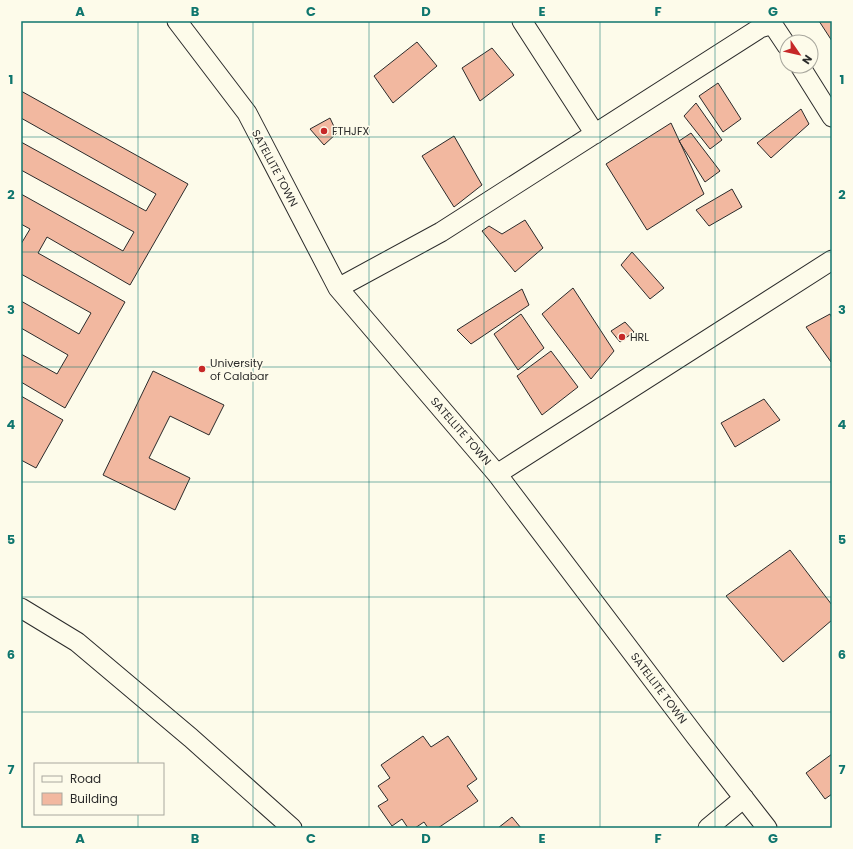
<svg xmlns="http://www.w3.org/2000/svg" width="853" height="849" font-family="Poppins,sans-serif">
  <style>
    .building { fill: #f2b8a0; stroke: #2b2b2b }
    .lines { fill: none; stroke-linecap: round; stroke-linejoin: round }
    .minor-casing { stroke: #2b2b2b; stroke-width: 21 }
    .minor { stroke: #fdfbea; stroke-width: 19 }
    .grid { fill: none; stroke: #0f766e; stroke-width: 1; stroke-opacity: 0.55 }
    .poi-dot { fill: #c62828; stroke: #fdfbea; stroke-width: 1.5 }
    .labels { text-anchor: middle; stroke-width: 3; stroke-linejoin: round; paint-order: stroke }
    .poi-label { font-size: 11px; fill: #2b2b2b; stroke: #fdfbea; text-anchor: start }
    .street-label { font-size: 11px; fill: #2b2b2b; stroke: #fdfbea }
    .neatline { fill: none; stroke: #0f766e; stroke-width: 1.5 }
    .grid-label { font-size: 13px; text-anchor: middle; font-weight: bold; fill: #0f766e }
  </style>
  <rect width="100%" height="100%" fill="#fdfbea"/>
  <path class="building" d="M819 21H832V41Z
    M417 42 437 66 393 103 374 76Z
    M492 48 514 75 480 101 462 68Z
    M718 83 741 119 723 132 699 96Z
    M21 91 188 184 130 285 47 237 38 253 125 302 65 408 21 382V354L57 374 68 355 21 328V301L79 334 91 313 21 274V244L30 229 21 224V194L123 251 134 232 21 170V142L146 211 156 194 21 118Z
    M696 103 722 140 710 149 684 116Z
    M801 109 809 124 771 158 757 143Z
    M330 118 337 133 324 145 310 129Z
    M671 123 704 194 647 230 606 164Z
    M691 133 720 171 705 182 679 141Z
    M454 136 482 185 454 207 422 156Z
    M732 189 742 207 709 226 696 210Z
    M525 220 543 248 515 272 482 231 489 226 502 234Z
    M632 252 664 288 650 299 621 265Z
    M573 288 614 351 591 379 542 314Z
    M522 289 529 305 471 344 457 330Z
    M521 314 544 348 518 370 494 334Z
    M830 314 832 318 831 362 806 327Z
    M625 322 634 332 620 342 611 331Z
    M551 351 578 387 542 415 517 376Z
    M153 371 224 405 209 435 170 416 149 458 190 478 175 510 103 475Z
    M21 396 63 420 36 468 21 460Z
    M764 399 780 420 735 447 721 423Z
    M790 550 832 605V620L783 662 726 596Z
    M423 736 431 747 448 736 477 779 467 786 478 801 438 828H428L424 822 415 828H408L402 819 392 826 378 806 388 800 378 786 390 778 381 765Z
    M832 754V794L825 799 806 773Z
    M512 817 521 828H498Z"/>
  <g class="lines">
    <defs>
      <path id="minor" d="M177 21 247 113 338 288 497 474 696 737 767 828
        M522 21 595 134
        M800 66 832 117
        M338 288 441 232 760 28 770 25 775 28 787 46
        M497 474 832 260
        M21 608 77 642 191 738 292 828
        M708 828 744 798"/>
    </defs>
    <use href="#minor" class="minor-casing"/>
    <use href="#minor" class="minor"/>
  </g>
  <path class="grid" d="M138 21V764M253 21V828M369 21V828M484 21V828M600 21V828M715 21V828M21 137H832M21 252H832M21 367H832M21 482H832M21 597H832M21 712H832M138 814V828"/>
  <g class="poi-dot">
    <circle cx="324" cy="131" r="4"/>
    <circle cx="622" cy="337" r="4"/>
    <circle cx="202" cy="369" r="4"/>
  </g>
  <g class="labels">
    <g class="poi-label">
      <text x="332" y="135">FTHJFX</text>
      <text x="630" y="341">HRL</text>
      <text x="210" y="367">University<tspan x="210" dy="13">of Calabar</tspan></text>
    </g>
    <g class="street-label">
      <text transform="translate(275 168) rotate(62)" y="4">SATELLITE TOWN</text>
      <text transform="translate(461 431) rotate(49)" y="4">SATELLITE TOWN</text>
      <text transform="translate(659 688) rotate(53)" y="4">SATELLITE TOWN</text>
    </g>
  </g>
  <rect width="853" height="849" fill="none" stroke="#fdfbea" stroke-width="44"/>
  <rect x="34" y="763" width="130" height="52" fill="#fdfbea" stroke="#a9a89e"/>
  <rect x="42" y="776" width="20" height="6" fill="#fdfbea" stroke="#a9a89e"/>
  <text x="70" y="783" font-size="12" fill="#2b2b2b">Road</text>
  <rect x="42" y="793" width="20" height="12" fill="#f2b8a0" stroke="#a9a89e"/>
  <text x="70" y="803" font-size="12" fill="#2b2b2b">Building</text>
  <g transform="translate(799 54) rotate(124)"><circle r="19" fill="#fdfbea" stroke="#a9a89e"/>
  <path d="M0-3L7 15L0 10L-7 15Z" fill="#c62828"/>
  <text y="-6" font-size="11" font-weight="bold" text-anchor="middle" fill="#2b2b2b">N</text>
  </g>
  <rect x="22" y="22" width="809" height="805" class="neatline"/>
  <g class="grid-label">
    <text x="80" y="16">A</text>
    <text x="195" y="16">B</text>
    <text x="311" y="16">C</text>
    <text x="426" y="16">D</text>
    <text x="542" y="16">E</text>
    <text x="658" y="16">F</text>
    <text x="773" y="16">G</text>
    <text x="11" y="84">1</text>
    <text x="842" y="84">1</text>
    <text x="11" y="199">2</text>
    <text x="842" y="199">2</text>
    <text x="11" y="314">3</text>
    <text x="842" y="314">3</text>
    <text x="11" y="429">4</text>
    <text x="842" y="429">4</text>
    <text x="11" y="544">5</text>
    <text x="842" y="544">5</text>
    <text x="11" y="659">6</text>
    <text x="842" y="659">6</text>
    <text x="11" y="774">7</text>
    <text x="842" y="774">7</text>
    <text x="80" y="843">A</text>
    <text x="195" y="843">B</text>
    <text x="311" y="843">C</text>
    <text x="426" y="843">D</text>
    <text x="542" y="843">E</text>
    <text x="658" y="843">F</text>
    <text x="773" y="843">G</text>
  </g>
</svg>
